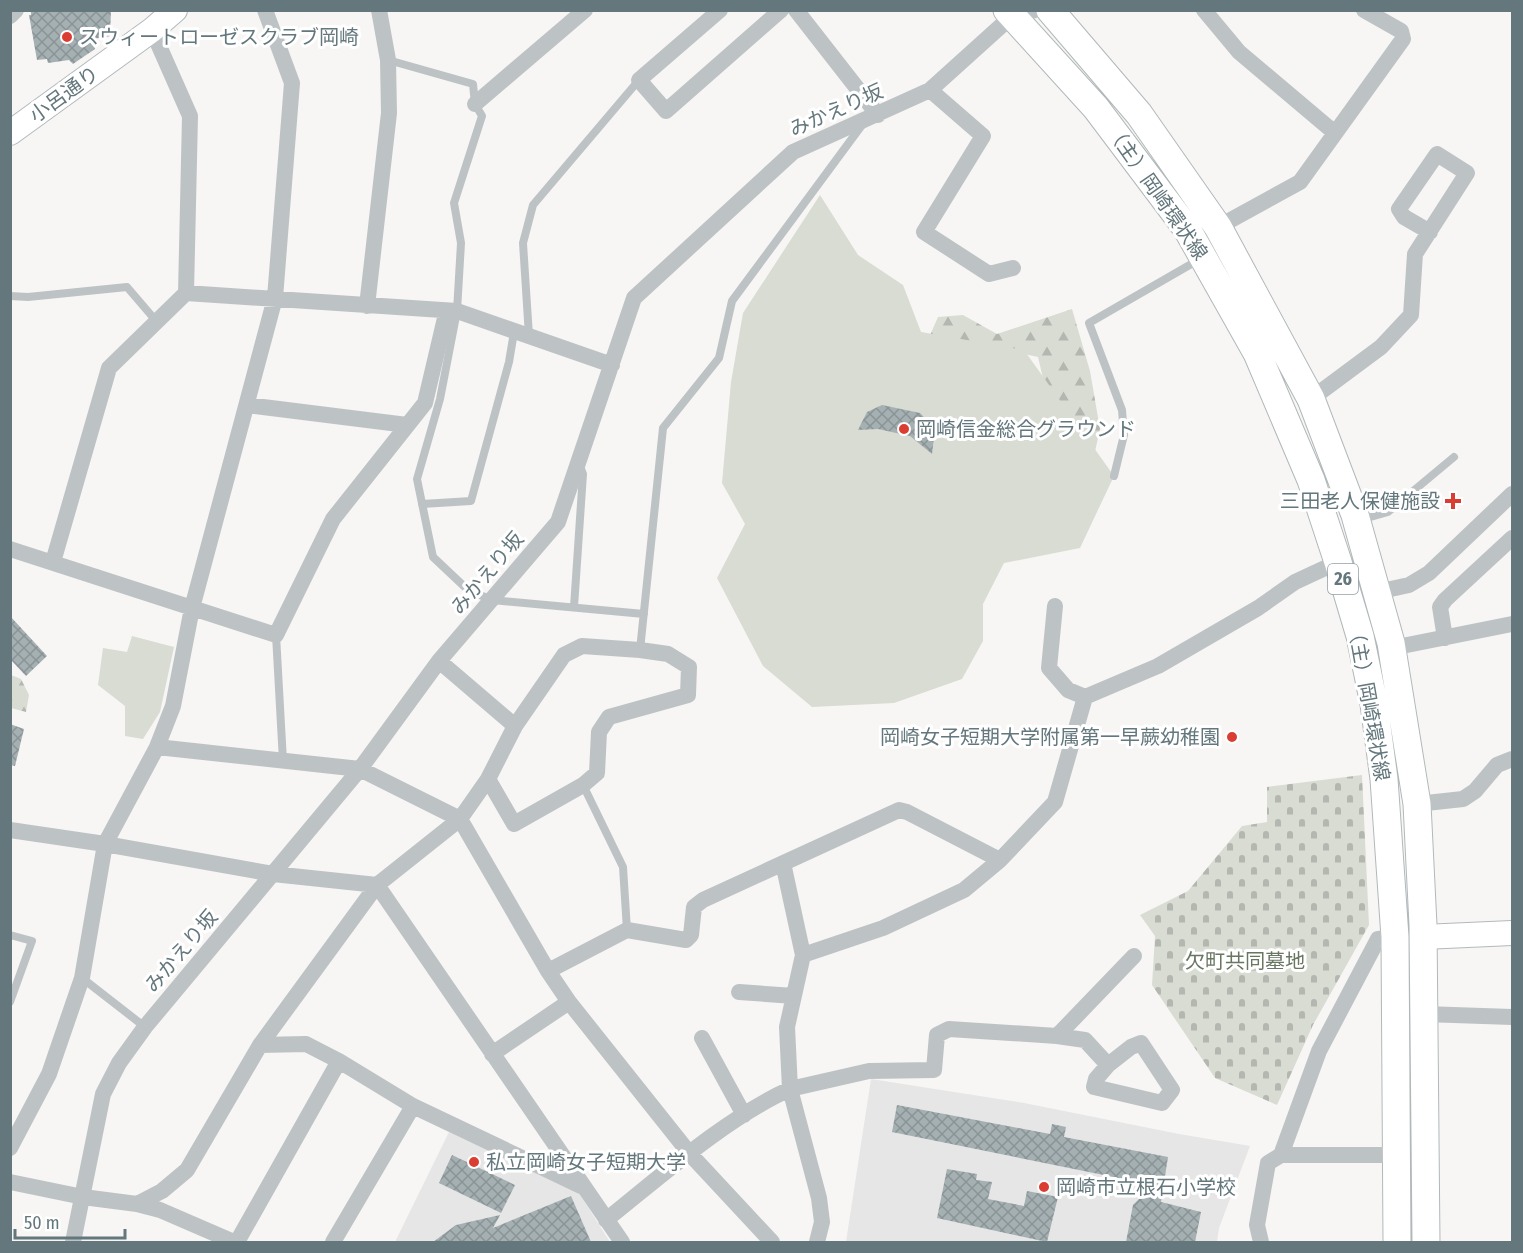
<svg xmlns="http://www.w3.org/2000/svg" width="1523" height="1253" font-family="'Fira Sans Condensed','Noto Sans JP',sans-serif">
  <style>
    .built { fill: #e5e6e5 }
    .forest { fill: url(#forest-firs) }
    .cemetery { fill: url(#cemetery-stones) }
    .park { fill: #d8dcd3 }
    .building { fill: url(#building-cross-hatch) }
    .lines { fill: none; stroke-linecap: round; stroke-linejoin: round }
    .secondary-casing { stroke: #b2b9bc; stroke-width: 26 }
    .primary-casing { stroke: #b1b8ba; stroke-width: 29 }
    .lane { stroke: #bdc3c5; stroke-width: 8 }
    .street { stroke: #bdc3c5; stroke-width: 16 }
    .secondary { stroke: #fff; stroke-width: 24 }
    .primary { stroke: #fff; stroke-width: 27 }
    .poi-dot { fill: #da3d31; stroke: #fff; stroke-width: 2 }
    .labels { text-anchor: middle; stroke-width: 6; stroke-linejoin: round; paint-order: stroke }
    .shield { fill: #fff; stroke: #92a0a4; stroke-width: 1.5 }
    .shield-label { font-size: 18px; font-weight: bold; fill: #63777d }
    .poi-label { font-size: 20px; fill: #63777d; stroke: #fff; text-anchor: start }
    .street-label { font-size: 20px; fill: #63777d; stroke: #fff }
    .park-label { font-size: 20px; fill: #697662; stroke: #fff }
  </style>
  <defs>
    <pattern id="forest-firs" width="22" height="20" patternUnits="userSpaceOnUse" patternTransform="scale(1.5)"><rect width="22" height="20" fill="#d8dcd3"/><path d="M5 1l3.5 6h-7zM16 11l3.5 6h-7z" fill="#b3b7b0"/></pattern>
    <pattern id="cemetery-stones" width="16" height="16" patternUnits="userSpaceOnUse" patternTransform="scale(1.5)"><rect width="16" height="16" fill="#d8dcd3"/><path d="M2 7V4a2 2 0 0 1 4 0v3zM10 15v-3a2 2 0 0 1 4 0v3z" fill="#b3b7b0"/></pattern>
    <pattern id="building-cross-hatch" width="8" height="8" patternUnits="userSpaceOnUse" patternTransform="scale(1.5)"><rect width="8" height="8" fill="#a5b0b3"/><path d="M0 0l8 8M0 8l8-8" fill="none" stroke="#8a9497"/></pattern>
  </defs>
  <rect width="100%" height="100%" fill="#f7f6f4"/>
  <path class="built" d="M871 1079 1024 1103 1179 1134 1250 1146 1219 1228 1217 1242H846Z
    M449 1132 579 1193 610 1242H395Z"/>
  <path class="forest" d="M1072 309 1090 371 1100 429 1092 465 1045 387 1038 357 1006 350 928 340 938 317 963 315 997 334Z
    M11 675 21 679 29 695 26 712 11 708Z"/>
  <path class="cemetery" d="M1362 775 1369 925 1313 1025 1277 1105 1215 1078 1152 985 1155 936 1140 915 1188 891 1242 826 1267 822V787Z"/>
  <path class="park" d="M820 195 858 255 903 285 921 332 1024 350 1114 476 1080 548 1004 563 983 604V641L962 679 894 703 812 707 763 666 717 578 745 524 722 483 731 382 743 313Z
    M132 636 174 647 160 712 143 739 125 736V706L98 685 103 648 127 652Z"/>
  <path class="building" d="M31 10H111L110 36 93 39 95 49 73 64 69 60 48 63 47 59 37 60 29 15H31Z
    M882 405 920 413 935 429 932 454 910 436 878 429 858 430 867 412Z
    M10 616 47 656 26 676 10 659Z
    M10 724 24 729 15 766 10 765Z
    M897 1105 1050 1134 1052 1124 1066 1127 1064 1137 1168 1157 1161 1202 1201 1212 1195 1242H1126L1133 1205 1153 1185 892 1132Z
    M452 1155 515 1185 501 1213 439 1183Z
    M947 1169 977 1174 976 1180 992 1182 988 1199 1024 1206 1027 1191 1058 1197 1047 1242 937 1218Z
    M571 1196 591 1242H433L456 1225 500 1215 493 1228Z"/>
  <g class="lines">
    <defs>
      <path id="secondary" d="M10 133 152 30 175 10
        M1423 937 1512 933"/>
      <path id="primary" d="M1007 10 1096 108 1187 229 1257 353 1311 480 1338 562 1360 636 1374 704 1384 779 1395 937 1397 1242
        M1050 10 1139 114 1218 227 1311 399 1355 515 1391 643 1417 804 1423 925 1426 1242"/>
    </defs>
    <use href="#secondary" class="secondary-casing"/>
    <use href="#primary" class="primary-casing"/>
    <path class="lane" d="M388 60 473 84 475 104 482 116 454 203 461 243 457 311 440 399 417 479 433 557 468 590 492 600 644 614
      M10 296 28 297 127 287 157 322
      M529 336 523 243 533 205 639 80
      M1114 476 1124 435 1122 410 1089 323 1200 259
      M422 504 471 501 509 362 514 332
      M1360 520 1388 512 1454 457
      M574 607 583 474 579 464
      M276 635 283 761
      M640 650 663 428 719 358 732 301 862 125
      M583 785 623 867 627 930
      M10 935 32 941 10 1002
      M82 978 145 1027"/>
    <path class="street" d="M720 10 639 80 666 111 781 10
      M796 10 878 115
      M1204 10 1239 52 1335 133
      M10 16 16 10
      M930 90 983 136 924 232 989 274 1013 268
      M475 104 585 10
      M1218 227 1300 182 1403 39 1401 31 1364 10
      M186 293 457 311 612 365
      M367 306 389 113 388 60 379 10
      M1311 399 1381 347 1411 315 1415 254 1467 173 1437 154 1399 209 1404 217 1430 232
      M247 405 407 425
      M10 549 276 635 333 519 425 403 445 318 457 311
      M53 562 109 368 186 293 190 116 152 30
      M1377 592 1409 585 1429 573 1512 494
      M1055 606 1049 668 1068 690 1085 697
      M1445 638 1440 607 1445 600 1512 538
      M1392 648 1512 624
      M439 661 515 726
      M157 747 360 769 460 819 548 971 569 1002 690 1154 772 1242
      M1417 804 1463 799 1475 791 1497 765 1512 759
      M10 830 105 844 273 874 377 885 622 1242
      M783 863 803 955
      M548 971 627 930 686 940 691 935 694 907 703 900 899 810 907 812 1000 860
      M739 992 794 996
      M1424 1014 1512 1017
      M1057 1036 1085 1040 1108 1065 1131 1047 1141 1043 1172 1090 1162 1103 1094 1087 1096 1079 1108 1065
      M702 1038 744 1115
      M260 1045 306 1044 339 1061 413 1106 581 1186
      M492 1054 569 1002
      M10 1148 49 1074 82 978 105 844 157 747 173 706 192 608 275 298 292 83 265 10
      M1281 1155H1396
      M10 1182 83 1197 137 1204 160 1210 234 1242
      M137 1204 162 1191 187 1170 260 1045 377 885 460 819 488 779 515 726 564 655 582 646 640 650 668 654 689 667 688 695 609 717 599 732 597 773 583 785 514 824 488 779
      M606 1220C661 1176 726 1118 790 1089L787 1027 803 955 883 928 964 890 1000 860 1055 802 1085 697 1158 666 1258 608 1295 582 1338 562
      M73 1242 103 1094 119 1063 145 1027 360 769 439 661 558 522 634 298 793 152 930 90 1012 16 1035 10
      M237 1242 339 1061
      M333 1242 413 1106
      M817 1242 822 1222 819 1198 790 1089 869 1071 934 1070 937 1035 949 1029 1057 1036 1134 956
      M1261 1242 1257 1225 1268 1163 1281 1155 1319 1051 1378 939 1395 937"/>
    <use href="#secondary" class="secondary"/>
    <use href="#primary" class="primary"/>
  </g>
  <g class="poi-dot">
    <circle cx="67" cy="37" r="6"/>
    <circle cx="904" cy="429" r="6"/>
    <path d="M1450 492h6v6h6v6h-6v6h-6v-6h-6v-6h6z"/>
    <circle cx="1232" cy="737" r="6"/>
    <circle cx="474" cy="1162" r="6"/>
    <circle cx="1044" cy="1187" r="6"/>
  </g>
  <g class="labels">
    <rect class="shield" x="1328" y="564" width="30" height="30" rx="4.5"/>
    <g class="shield-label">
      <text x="1343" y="585">26</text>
    </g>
    <g class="poi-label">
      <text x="79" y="44">スウィートローゼスクラブ岡崎</text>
      <text x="916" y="436">岡崎信金総合グラウンド</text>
      <text x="1440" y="508" text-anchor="end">三田老人保健施設</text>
      <text x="1220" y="744" text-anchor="end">岡崎女子短期大学附属第一早蕨幼稚園</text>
      <text x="486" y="1169">私立岡崎女子短期大学</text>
      <text x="1056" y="1194">岡崎市立根石小学校</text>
    </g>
    <g class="street-label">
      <text transform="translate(64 94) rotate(-36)" y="7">小呂通り</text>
      <text transform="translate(836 110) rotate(-24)" y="7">みかえり坂</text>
      <text transform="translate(1157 192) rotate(55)" y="7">（主）岡崎環状線</text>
      <text transform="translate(487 573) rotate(-50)" y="7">みかえり坂</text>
      <text transform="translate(1369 702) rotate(80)" y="7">（主）岡崎環状線</text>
      <text transform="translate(181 951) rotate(-50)" y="7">みかえり坂</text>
    </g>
    <g class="park-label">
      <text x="1245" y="968">欠町共同墓地</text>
    </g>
  </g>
  <rect width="1523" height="1253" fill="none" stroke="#63777d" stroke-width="24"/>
  <path d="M15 1229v9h110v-9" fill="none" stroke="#63777d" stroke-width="3"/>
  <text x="24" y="1229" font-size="18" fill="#63777d" stroke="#ffffff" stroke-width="4.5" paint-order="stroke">50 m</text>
</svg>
